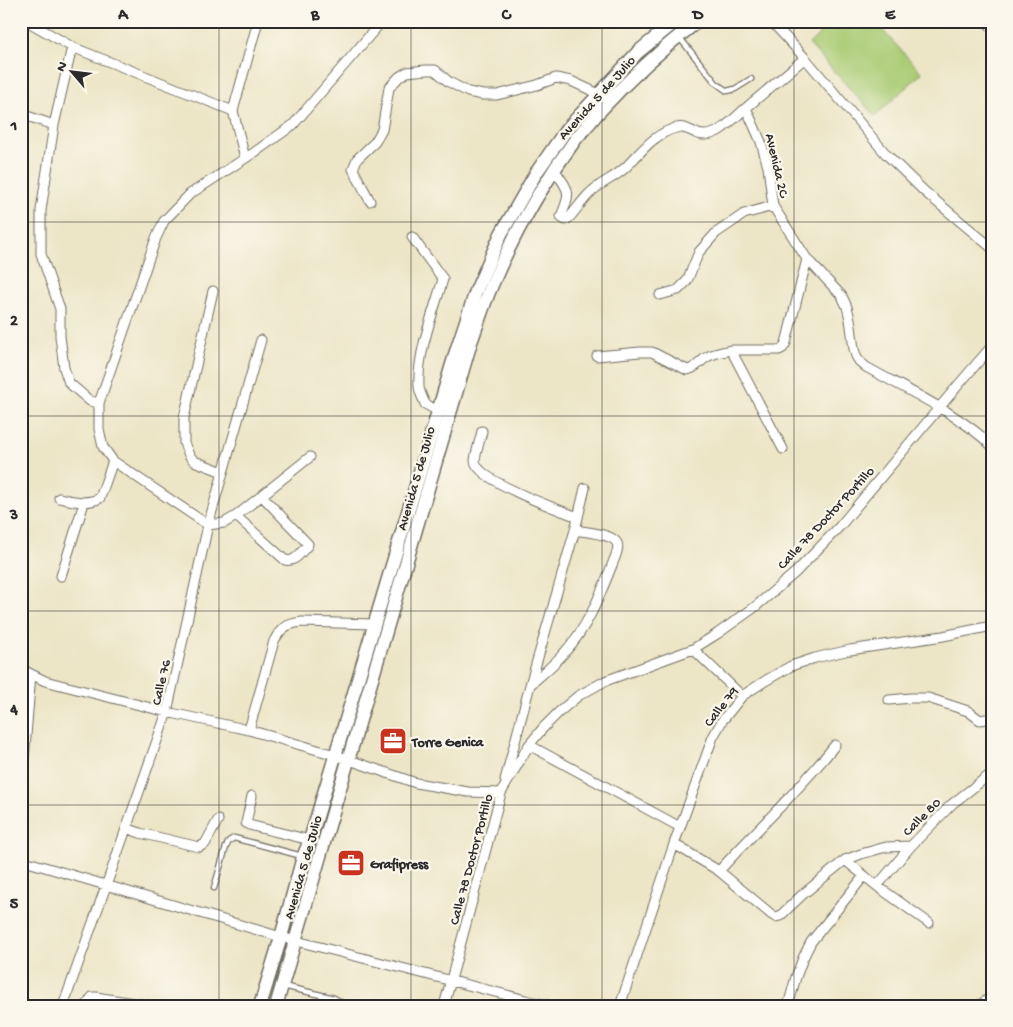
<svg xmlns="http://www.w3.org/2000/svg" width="1013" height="1027" font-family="'Gochi Hand',sans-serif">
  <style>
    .green { fill: #aacc74; stroke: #6a7c50 }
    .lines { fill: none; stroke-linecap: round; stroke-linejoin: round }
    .lane-casing { stroke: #6f6c61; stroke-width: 7 }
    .street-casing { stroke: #6f6c61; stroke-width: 11 }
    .secondary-casing { stroke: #6f6c61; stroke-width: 15 }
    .lane { stroke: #fff; stroke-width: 4.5 }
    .street { stroke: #fff; stroke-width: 9 }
    .secondary { stroke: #fff; stroke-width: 12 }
    .grid { fill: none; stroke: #2b2b2b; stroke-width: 1; stroke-opacity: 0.55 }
    .labels { text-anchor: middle; stroke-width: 4.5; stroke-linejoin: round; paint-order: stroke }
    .street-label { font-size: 14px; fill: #2b2b2b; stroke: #fbf7ec }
    .poi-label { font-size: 14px; font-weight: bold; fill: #2b2b2b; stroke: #fbf7ec; text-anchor: start }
    .neatline { fill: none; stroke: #2b2b2b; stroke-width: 2 }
    .grid-label { font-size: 16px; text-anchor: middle; font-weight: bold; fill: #2b2b2b }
  </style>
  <rect width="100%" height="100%" fill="#fbf7ec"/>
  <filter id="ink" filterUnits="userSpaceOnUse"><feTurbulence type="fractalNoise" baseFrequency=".02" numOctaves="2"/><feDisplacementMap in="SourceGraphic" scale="10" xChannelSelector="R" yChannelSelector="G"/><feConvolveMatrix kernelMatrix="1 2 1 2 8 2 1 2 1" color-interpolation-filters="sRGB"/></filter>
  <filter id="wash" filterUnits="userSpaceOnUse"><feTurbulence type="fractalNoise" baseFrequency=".0096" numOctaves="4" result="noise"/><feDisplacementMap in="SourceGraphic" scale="20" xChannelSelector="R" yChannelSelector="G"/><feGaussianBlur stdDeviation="1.12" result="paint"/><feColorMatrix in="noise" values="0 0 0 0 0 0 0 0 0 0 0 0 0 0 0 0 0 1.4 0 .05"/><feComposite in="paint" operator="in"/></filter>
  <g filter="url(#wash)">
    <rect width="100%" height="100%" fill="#ece5c6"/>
    <path class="green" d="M832 21H874L922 73 875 116 809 44Z"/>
  </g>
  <g filter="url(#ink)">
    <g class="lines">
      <defs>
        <path id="lane" d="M679 37 716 83 727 91 735 89 751 79
          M214 888 226 847 229 841 234 838 302 856
          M283 986 334 998 339 1001 343 1006"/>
        <path id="street" d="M27 21 72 47 233 111
          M987 21 992 28
          M72 47 54 125 41 210V254L60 309V336L64 368 69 383 90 401 99 403
          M805 58 886 154 925 192 992 248
          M746 108 805 58 771 21
          M21 114 54 125
          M245 158 233 111 258 21
          M554 169C569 191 572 191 561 216L562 218 565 220 569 218C576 210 582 201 589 194 599 183 615 178 626 167 640 153 655 133 676 128 685 126 691 131 698 134 716 140 733 119 746 108L761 142 768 167 773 206 807 259 842 296 847 307 850 319 854 349 856 356 859 361 866 367C907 390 958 413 992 446
          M370 201 353 169 357 159 375 142 382 130 389 88 399 77 407 72 426 70H435L449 82 468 92 483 95H497L537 85 556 78 571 81 599 94
          M412 237 443 279C434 311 417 353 419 386 419 392 423 398 425 404L438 411
          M213 291 184 418V443L189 455 194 461 223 472
          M660 295 678 290 687 281 699 252 716 233 744 214 773 206
          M261 340 208 525 224 523 236 516 310 457
          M597 356 640 352H652L687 370C696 369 700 361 707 357 714 353 723 352 731 350
          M482 431C481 437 475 455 475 461 478 481 559 510 578 517
          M783 449 731 350H779L783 348 786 343 807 259
          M59 498C73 501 86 505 100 498L113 461
          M236 516 285 560C295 563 301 552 307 546L308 544 262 496
          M61 576 84 503
          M693 649 742 696
          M21 669 45 681 167 712 249 730 335 755 416 783 468 792 501 793
          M530 685C542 674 554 665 564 653 590 625 602 590 616 555 617 551 619 547 617 543 613 534 585 532 575 530
          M889 700 911 698H928L968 711 980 720 992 718
          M249 730 274 641C281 628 286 624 302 622L374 624
          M529 745 680 827
          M505 780 530 685 575 530 585 488
          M252 796 246 823 249 825 310 840
          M21 797 31 674
          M126 828 140 833 199 847 205 844 218 820
          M674 844 719 871 772 915 776 917 780 916 802 895 845 860 877 886 929 923
          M21 860 281 937 530 1001 553 1006
          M845 860 861 854 886 847 911 846
          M719 871C757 829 800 790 835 745
          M877 886 911 846 952 804 992 773
          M63 1006 106 886 167 712 208 525 113 461 103 447 99 429V403L156 238 164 221 190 194 255 152 293 125 382 21
          M86 1006 92 997H96L152 1006
          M444 1006 501 793 529 745 543 728 559 712 578 696 605 681 693 649 717 634 755 607 796 572 840 526 960 383 992 346
          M620 1006 674 844 713 737 722 721 742 696 765 681 791 666 815 658 850 650 943 636 992 626
          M788 1006 796 977 803 958 811 942 864 876
          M978 1006 992 997"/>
        <path id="secondary" d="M260 1006 281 937 303 857 310 840 457 348 476 291 501 234 536 173 566 130 638 52 676 21
          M276 1006 471 342C478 323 484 303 492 285 514 233 542 185 575 140 582 131 590 123 597 114 628 80 661 49 698 21"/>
      </defs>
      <use href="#lane" class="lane-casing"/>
      <use href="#street" class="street-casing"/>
      <use href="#secondary" class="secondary-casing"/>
      <use href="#lane" class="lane"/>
      <use href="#street" class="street"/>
      <use href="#secondary" class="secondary"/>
    </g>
  </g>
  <path class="grid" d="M219 21V1006M411 21V1006M602 21V1006M794 21V1006M21 222H992M21 416H992M21 611H992M21 805H992"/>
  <defs>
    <symbol id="office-square" viewBox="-11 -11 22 22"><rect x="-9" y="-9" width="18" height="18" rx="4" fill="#c8321e" stroke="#fbf7ec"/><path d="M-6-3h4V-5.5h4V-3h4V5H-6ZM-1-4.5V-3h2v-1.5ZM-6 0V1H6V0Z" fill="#fff"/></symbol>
  </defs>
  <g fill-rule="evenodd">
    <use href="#office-square" x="377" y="725" width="32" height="32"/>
    <use href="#office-square" x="335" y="847" width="32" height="32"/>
  </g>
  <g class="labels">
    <g class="street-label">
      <text transform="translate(596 97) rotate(-48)" y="5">Avenida 5 de Julio</text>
      <text transform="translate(778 165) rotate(77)" y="5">Avenida 2C</text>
      <text transform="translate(415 478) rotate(-74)" y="5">Avenida 5 de Julio</text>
      <text transform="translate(825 517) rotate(-47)" y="5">Calle 78 Doctor Portillo</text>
      <text transform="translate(160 682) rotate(-77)" y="5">Calle 76</text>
      <text transform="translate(720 706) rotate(-52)" y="5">Calle 79</text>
      <text transform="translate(921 816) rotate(-45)" y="5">Calle 80</text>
      <text transform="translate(470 859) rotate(-75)" y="5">Calle 78 Doctor Portillo</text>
      <text transform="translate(302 867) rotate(-74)" y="5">Avenida 5 de Julio</text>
    </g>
    <g class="poi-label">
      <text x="412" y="746">Torre Genica</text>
      <text x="370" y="868">Grafipress</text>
    </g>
  </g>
  <rect width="1013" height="1027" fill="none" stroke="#fbf7ec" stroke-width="55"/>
  <g transform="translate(72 72) rotate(298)" stroke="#fbf7ec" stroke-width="4" paint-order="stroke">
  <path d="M0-4L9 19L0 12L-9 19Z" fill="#2b2b2b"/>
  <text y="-8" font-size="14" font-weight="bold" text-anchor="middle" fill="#2b2b2b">N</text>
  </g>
  <rect x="28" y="28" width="958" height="972" class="neatline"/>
  <g class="grid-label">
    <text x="123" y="19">A</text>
    <text x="315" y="19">B</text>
    <text x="506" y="19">C</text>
    <text x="698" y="19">D</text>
    <text x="890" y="19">E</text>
    <text x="14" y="130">1</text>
    <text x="14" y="325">2</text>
    <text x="14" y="519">3</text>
    <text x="14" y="714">4</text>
    <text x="14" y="908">5</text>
  </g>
</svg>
